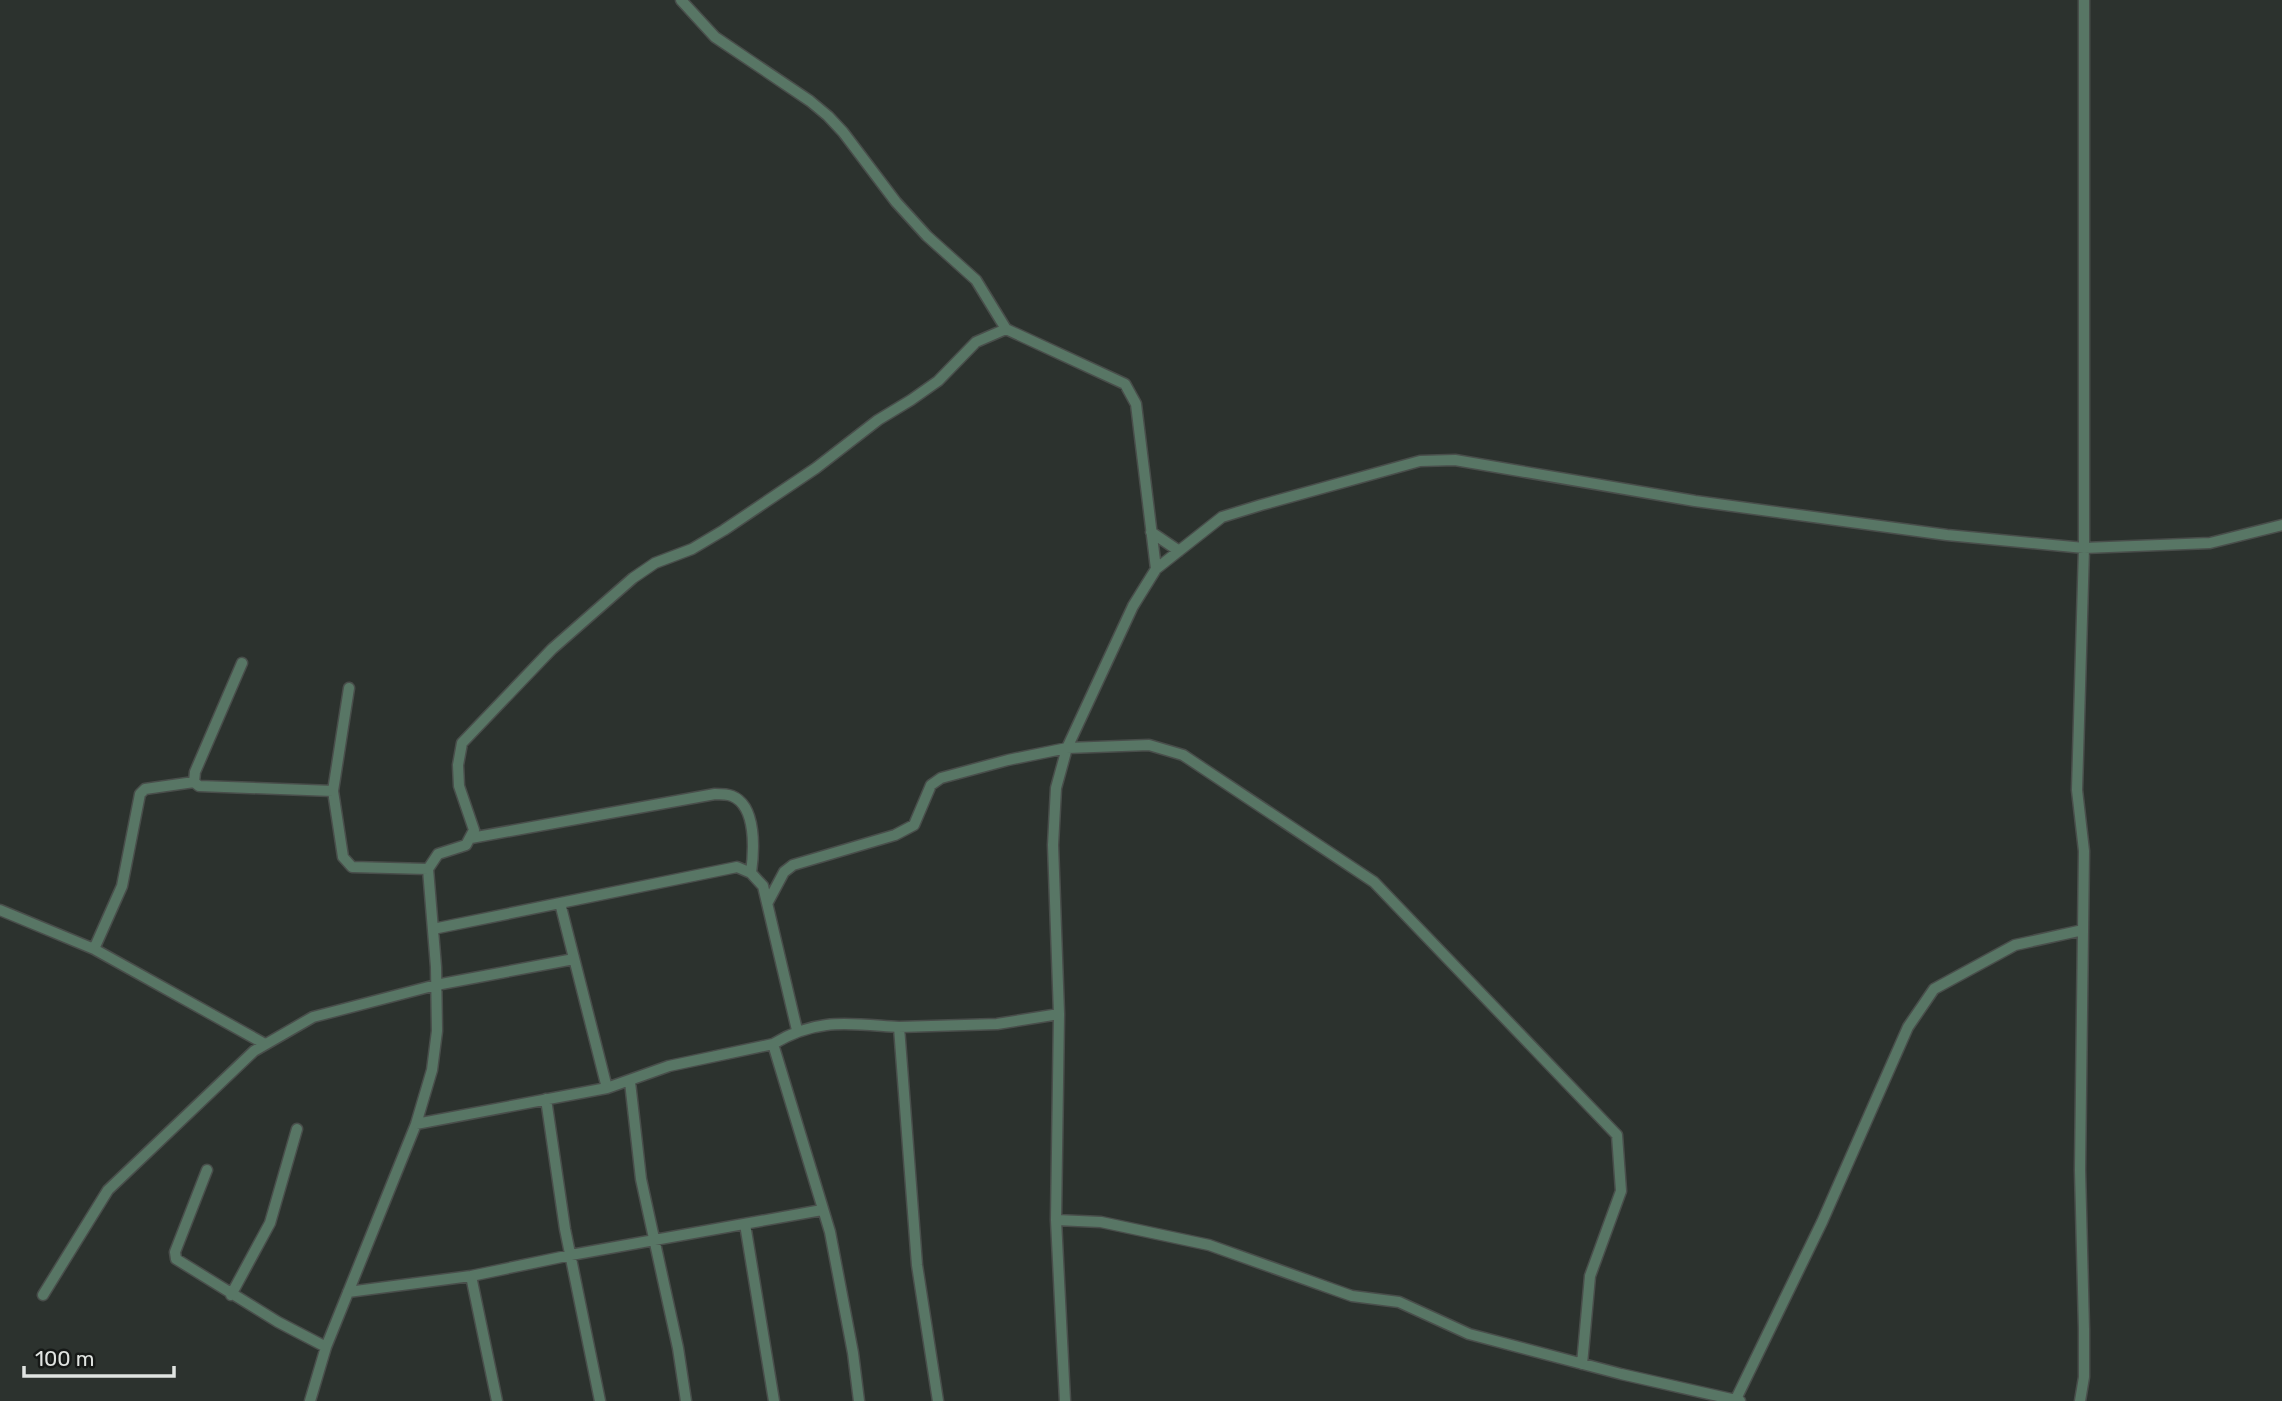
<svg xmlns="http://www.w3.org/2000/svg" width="2282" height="1401" font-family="Rubik,sans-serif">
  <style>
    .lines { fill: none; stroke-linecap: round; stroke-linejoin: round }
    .minor-casing { stroke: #494e4b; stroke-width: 13 }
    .minor { stroke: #587665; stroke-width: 10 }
  </style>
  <rect width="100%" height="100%" fill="#2c322e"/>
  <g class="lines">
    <defs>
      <path id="minor" d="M681 0 715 37 810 101 828 116 843 132 896 202 927 236 976 280 1006 329 1125 384 1136 404 1156 569 1133 606 1067 748 1056 788 1053 845 1059 1014 1056 1220 1065 1401
        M1151 532 1179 551
        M1156 569 1222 517 1261 505 1420 461 1455 460 1695 501 1947 535 2084 548 2210 543 2282 525
        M242 663 195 772 194 782 199 786 333 791
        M349 688 333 791 343 857 352 867 428 869
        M471 838 715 794C720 794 727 794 732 796 757 806 754 851 751 873
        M768 902 784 872 793 865 895 835 914 825 931 785 941 778 1008 760 1067 748 1149 745 1183 755 1374 882 1617 1135 1621 1191 1590 1276 1582 1364
        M560 903 607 1088
        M0 910 94 949 265 1044
        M433 929 737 867 751 873 763 886 797 1030
        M94 949 122 886 140 794 145 789 194 782
        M630 1082 641 1179 678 1348 686 1401
        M546 1099 565 1229 600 1401
        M416 1124 607 1088 669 1066 773 1044
        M207 1170 175 1252 176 1259 278 1322 326 1347
        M1056 1220 1101 1222 1209 1245 1352 1296 1399 1302 1469 1334 1621 1374 1740 1401
        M745 1224 774 1401
        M471 1276 497 1401
        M348 1292 471 1276 571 1255 822 1210
        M43 1295 108 1190 254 1051 313 1017 436 985 574 959
        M231 1295 270 1223 297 1129
        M310 1401 326 1347 416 1124 432 1070 437 1031 436 967 428 869 438 854 466 845 474 830 459 786 458 765 462 743 552 649 633 578 655 563 692 549 724 530 816 468 878 420 911 400 938 381 976 342 1006 329
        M859 1401 853 1353 830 1232 773 1044C817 1017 850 1024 899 1027
        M938 1401 917 1265 899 1027 997 1024 1059 1014
        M1735 1401 1822 1222 1908 1027 1934 989 2015 945 2083 930
        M2080 1401 2084 1377V1329L2080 1170 2084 851 2077 790 2084 548V0"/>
    </defs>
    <use href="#minor" class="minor-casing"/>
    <use href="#minor" class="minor"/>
  </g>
  <path d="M24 1366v10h150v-10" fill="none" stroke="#e0e4e1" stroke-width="3.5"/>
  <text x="35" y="1366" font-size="21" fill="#e0e4e1" stroke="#161917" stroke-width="5" paint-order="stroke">100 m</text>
</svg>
